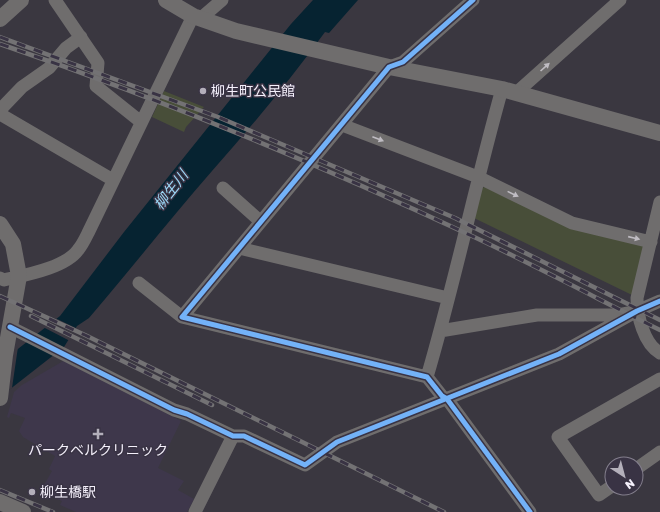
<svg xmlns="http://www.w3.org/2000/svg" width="660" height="512" font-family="'Golos Text','Noto Sans JP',sans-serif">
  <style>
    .built { fill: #3e374b }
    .green { fill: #484e39 }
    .water { fill: #062331 }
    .pier { fill: #3a3740 }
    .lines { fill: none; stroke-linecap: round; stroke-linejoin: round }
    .minor { stroke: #6f6d6d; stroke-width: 13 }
    .tertiary { stroke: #6f6d6d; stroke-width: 16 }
    .rail-casing { stroke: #737274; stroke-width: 4.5 }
    .rail { stroke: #393344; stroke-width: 3; stroke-dasharray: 9; stroke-linecap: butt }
    .cycleway-casing { stroke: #393344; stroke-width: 8 }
    .cycleway { stroke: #73b2f8; stroke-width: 5 }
    .oneway { fill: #bfbcc2 }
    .poi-dot { fill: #b3afba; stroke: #393344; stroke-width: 1.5 }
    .labels { text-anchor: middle; stroke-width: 3; stroke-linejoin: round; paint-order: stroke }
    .poi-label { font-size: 14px; fill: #f4f0fb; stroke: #393344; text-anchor: start }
    .water-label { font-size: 15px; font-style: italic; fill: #9bd7f6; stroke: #393344 }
  </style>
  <rect width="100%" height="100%" fill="#3a3740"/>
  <path class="built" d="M65 360 181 421 158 468 184 481 178 490 194 499 187 512H76L60 505 62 501 40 492 52 471 49 469 55 456 23 437 19 431 25 418 11 413 9 418 7 417 14 392 22 385Z"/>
  <path class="green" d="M164 91 204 107 186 127 184 132 152 117Z
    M487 186 644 246 632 295 474 218 482 188Z"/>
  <path class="water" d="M313 0H358L329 33 325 32C290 80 252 126 212 171 170 219 131 269 89 318L77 326 64 347 0 397V363L60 316 124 232 291 24Z"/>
  <path class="pier" d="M55 318 78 329 70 341 43 327Z
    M18 347 12 388 0 397V360Z"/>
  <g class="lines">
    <path class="minor" d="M55 0 98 63 96 86 141 122
      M473 0 403 62 389 67 182 317 427 377 442 396 447 399 530 512
      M200 19 222 0
      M516 93 620 0
      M0 110 22 87 49 68 66 48 81 37
      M0 114 113 180
      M342 125 478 177 572 223 651 242
      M223 188 260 221
      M660 202 637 298C637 316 644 344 660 353
      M239 248 448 298
      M0 278 4 280C25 275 65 268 78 250 83 244 86 237 89 231L193 16
      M139 283 182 317
      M10 327 174 410 187 414 233 436H244L305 465 337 442 559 354 637 311 660 301
      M440 331 537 315H617L627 313
      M427 377C455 282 475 185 502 89
      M636 469 660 452
      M612 486 599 495 558 437 660 379
      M195 512 233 436"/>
    <path class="tertiary" d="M166 0 193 16 236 31 389 67 502 89 660 133
      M0 19 21 0
      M0 224 13 244 19 276 5 355 0 398
      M0 502 23 512"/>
    <defs>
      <path id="rail" d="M0 37 218 117 455 218 660 320
        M0 44C161 99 318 164 472 236 536 266 598 299 660 330
        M0 296 85 335 444 512
        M31 316 212 405
        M0 490 53 512"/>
    </defs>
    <use href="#rail" class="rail-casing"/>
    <use href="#rail" class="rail"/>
    <defs>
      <path id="cycleway" d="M473 0 403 62 389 67 182 317 427 377 442 396 447 399 530 512
        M10 327 174 410 187 414 233 436H244L305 465 337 442 559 354 637 311 660 301"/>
    </defs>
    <use href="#cycleway" class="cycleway-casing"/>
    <use href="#cycleway" class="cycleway"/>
  </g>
  <defs><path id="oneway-solid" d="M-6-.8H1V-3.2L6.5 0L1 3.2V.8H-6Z"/></defs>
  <g class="oneway">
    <use href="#oneway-solid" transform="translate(545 67) rotate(-42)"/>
    <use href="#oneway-solid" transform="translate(378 139) rotate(21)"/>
    <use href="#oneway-solid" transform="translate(513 194) rotate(26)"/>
    <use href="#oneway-solid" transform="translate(634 238) rotate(13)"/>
  </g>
  <g class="poi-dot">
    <circle cx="203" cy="91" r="4"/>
    <path d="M96 428h4v4h4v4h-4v4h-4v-4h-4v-4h4z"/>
    <circle cx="32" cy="492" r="4"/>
  </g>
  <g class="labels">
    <g class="poi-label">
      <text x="211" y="96">柳生町公民館</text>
      <text x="98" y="455" text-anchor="middle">パークベルクリニック</text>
      <text x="40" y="497">柳生橋駅</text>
    </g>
    <g class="water-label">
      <text transform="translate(171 190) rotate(-52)" y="5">柳生川</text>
    </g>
  </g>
  <g transform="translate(624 476) rotate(144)"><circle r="19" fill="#393344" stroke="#847f8d"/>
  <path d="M0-3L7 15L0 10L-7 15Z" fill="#b3afba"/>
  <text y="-6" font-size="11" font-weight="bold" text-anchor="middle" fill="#f4f0fb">N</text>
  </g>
</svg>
